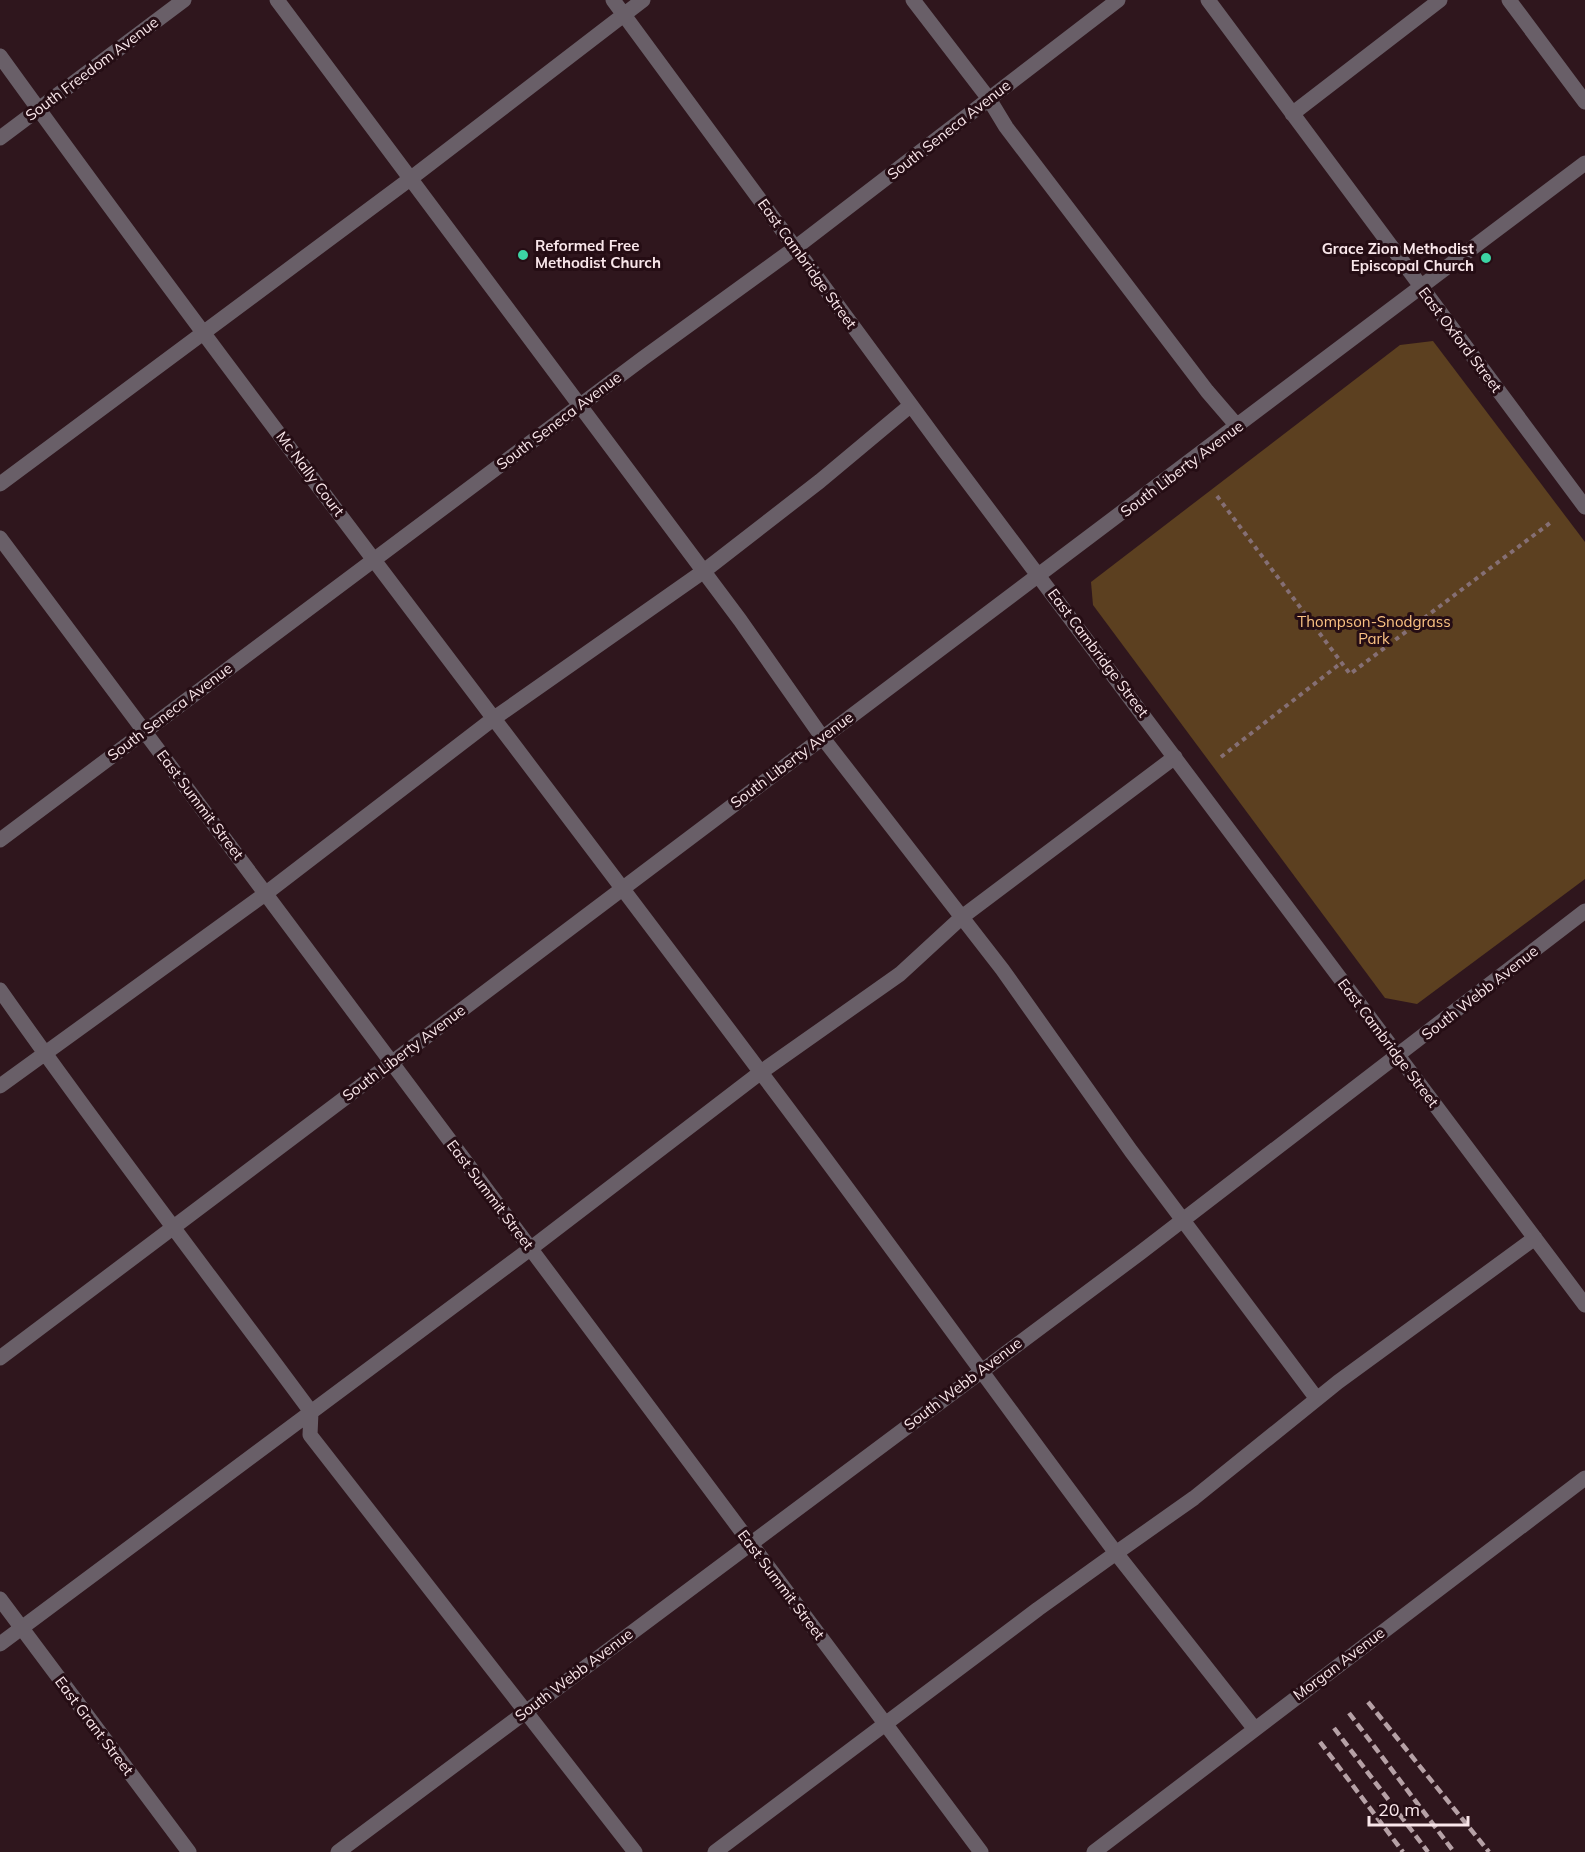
<svg xmlns="http://www.w3.org/2000/svg" width="1585" height="1852" font-family="Mulish,sans-serif">
  <style>
    .green { fill: #5c4020 }
    .lines { fill: none; stroke-linecap: round; stroke-linejoin: round }
    .path { stroke: #856f74; stroke-width: 4; stroke-dasharray: 4.5 4.5; stroke-linecap: butt }
    .minor { stroke: #695f68; stroke-width: 15 }
    .rail { stroke: #b6a1a6; stroke-width: 4.5; stroke-dasharray: 9 4.5; stroke-linecap: butt }
    .poi-dot { fill: #3cd4a4; stroke: #250d14; stroke-width: 2 }
    .labels { text-anchor: middle; stroke-width: 6; stroke-linejoin: round; paint-order: stroke }
    .street-label { font-size: 15px; fill: #f9e6ea; stroke: #250d14 }
    .poi-label { font-size: 15px; font-weight: bold; fill: #f9e6ea; stroke: #250d14; text-anchor: start }
    .park-label { font-size: 15px; fill: #fac283; stroke: #250d14 }
  </style>
  <rect width="100%" height="100%" fill="#2f161d"/>
  <path class="green" d="M1433 341 1585 542V879L1417 1004 1385 998 1093 605 1091 582 1400 345Z"/>
  <g class="lines">
    <path class="path" d="M1217 496 1350 674 1550 523
      M1221 757 1341 663"/>
    <path class="minor" d="M277 0 740 620 822 737 1002 969 1131 1151 1317 1399
      M613 0 944 450 1585 1305
      M913 0 989 99 1006 127 1207 391 1238 427
      M1208 0 1585 507
      M1509 0 1585 102
      M0 56C247 398 506 732 759 1070 880 1230 996 1393 1116 1553L1194 1498 1338 1382 1535 1238
      M1292 114 1440 0
      M0 138 184 0
      M0 484 410 179 643 0
      M0 538 981 1852
      M0 840 642 359 795 248 1118 0
      M0 990C100 1133 207 1271 311 1412L310 1435 635 1852
      M0 1086 265 894 493 719 704 571 820 481 911 405
      M0 1358 1585 163
      M0 1599 189 1852
      M0 1644 530 1249 761 1072 900 974 962 917 1175 757
      M338 1852 1140 1253 1585 911
      M715 1852 1038 1609 1116 1553 1254 1728
      M1094 1852 1585 1478"/>
    <path class="rail" d="M1368 1702 1489 1852
      M1349 1713 1454 1852
      M1334 1728 1428 1852
      M1320 1742 1403 1852"/>
  </g>
  <g class="poi-dot">
    <circle cx="523" cy="255" r="6"/>
    <circle cx="1486" cy="258" r="6"/>
  </g>
  <g class="labels">
    <g class="street-label">
      <text transform="translate(92 69) rotate(-37)" y="5">South Freedom Avenue</text>
      <text transform="translate(949 130) rotate(-38)" y="5">South Seneca Avenue</text>
      <text transform="translate(807 264) rotate(54)" y="5">East Cambridge Street</text>
      <text transform="translate(1460 340) rotate(53)" y="5">East Oxford Street</text>
      <text transform="translate(559 421) rotate(-37)" y="5">South Seneca Avenue</text>
      <text transform="translate(1182 469) rotate(-37)" y="5">South Liberty Avenue</text>
      <text transform="translate(310 474) rotate(53)" y="5">Mc Nally Court</text>
      <text transform="translate(1098 653) rotate(53)" y="5">East Cambridge Street</text>
      <text transform="translate(170 712) rotate(-37)" y="5">South Seneca Avenue</text>
      <text transform="translate(792 760) rotate(-37)" y="5">South Liberty Avenue</text>
      <text transform="translate(200 805) rotate(53)" y="5">East Summit Street</text>
      <text transform="translate(1480 993) rotate(-38)" y="5">South Webb Avenue</text>
      <text transform="translate(1388 1043) rotate(53)" y="5">East Cambridge Street</text>
      <text transform="translate(404 1053) rotate(-37)" y="5">South Liberty Avenue</text>
      <text transform="translate(490 1195) rotate(53)" y="5">East Summit Street</text>
      <text transform="translate(963 1384) rotate(-37)" y="5">South Webb Avenue</text>
      <text transform="translate(781 1585) rotate(53)" y="5">East Summit Street</text>
      <text transform="translate(1339 1664) rotate(-37)" y="5">Morgan Avenue</text>
      <text transform="translate(574 1675) rotate(-37)" y="5">South Webb Avenue</text>
      <text transform="translate(94 1726) rotate(53)" y="5">East Grant Street</text>
    </g>
    <g class="poi-label">
      <text x="535" y="251">Reformed Free<tspan x="535" dy="17">Methodist Church</tspan></text>
      <text x="1474" y="254" text-anchor="end">Grace Zion Methodist<tspan x="1474" dy="17">Episcopal Church</tspan></text>
    </g>
    <g class="park-label">
      <text x="1374" y="627">Thompson-Snodgrass<tspan x="1374" dy="17">Park</tspan></text>
    </g>
  </g>
  <path d="M1369 1816v9h99v-9" fill="none" stroke="#f9e6ea" stroke-width="3"/>
  <text x="1378" y="1816" font-size="18" fill="#f9e6ea" stroke="#250d14" stroke-width="4.5" paint-order="stroke">20 m</text>
</svg>
